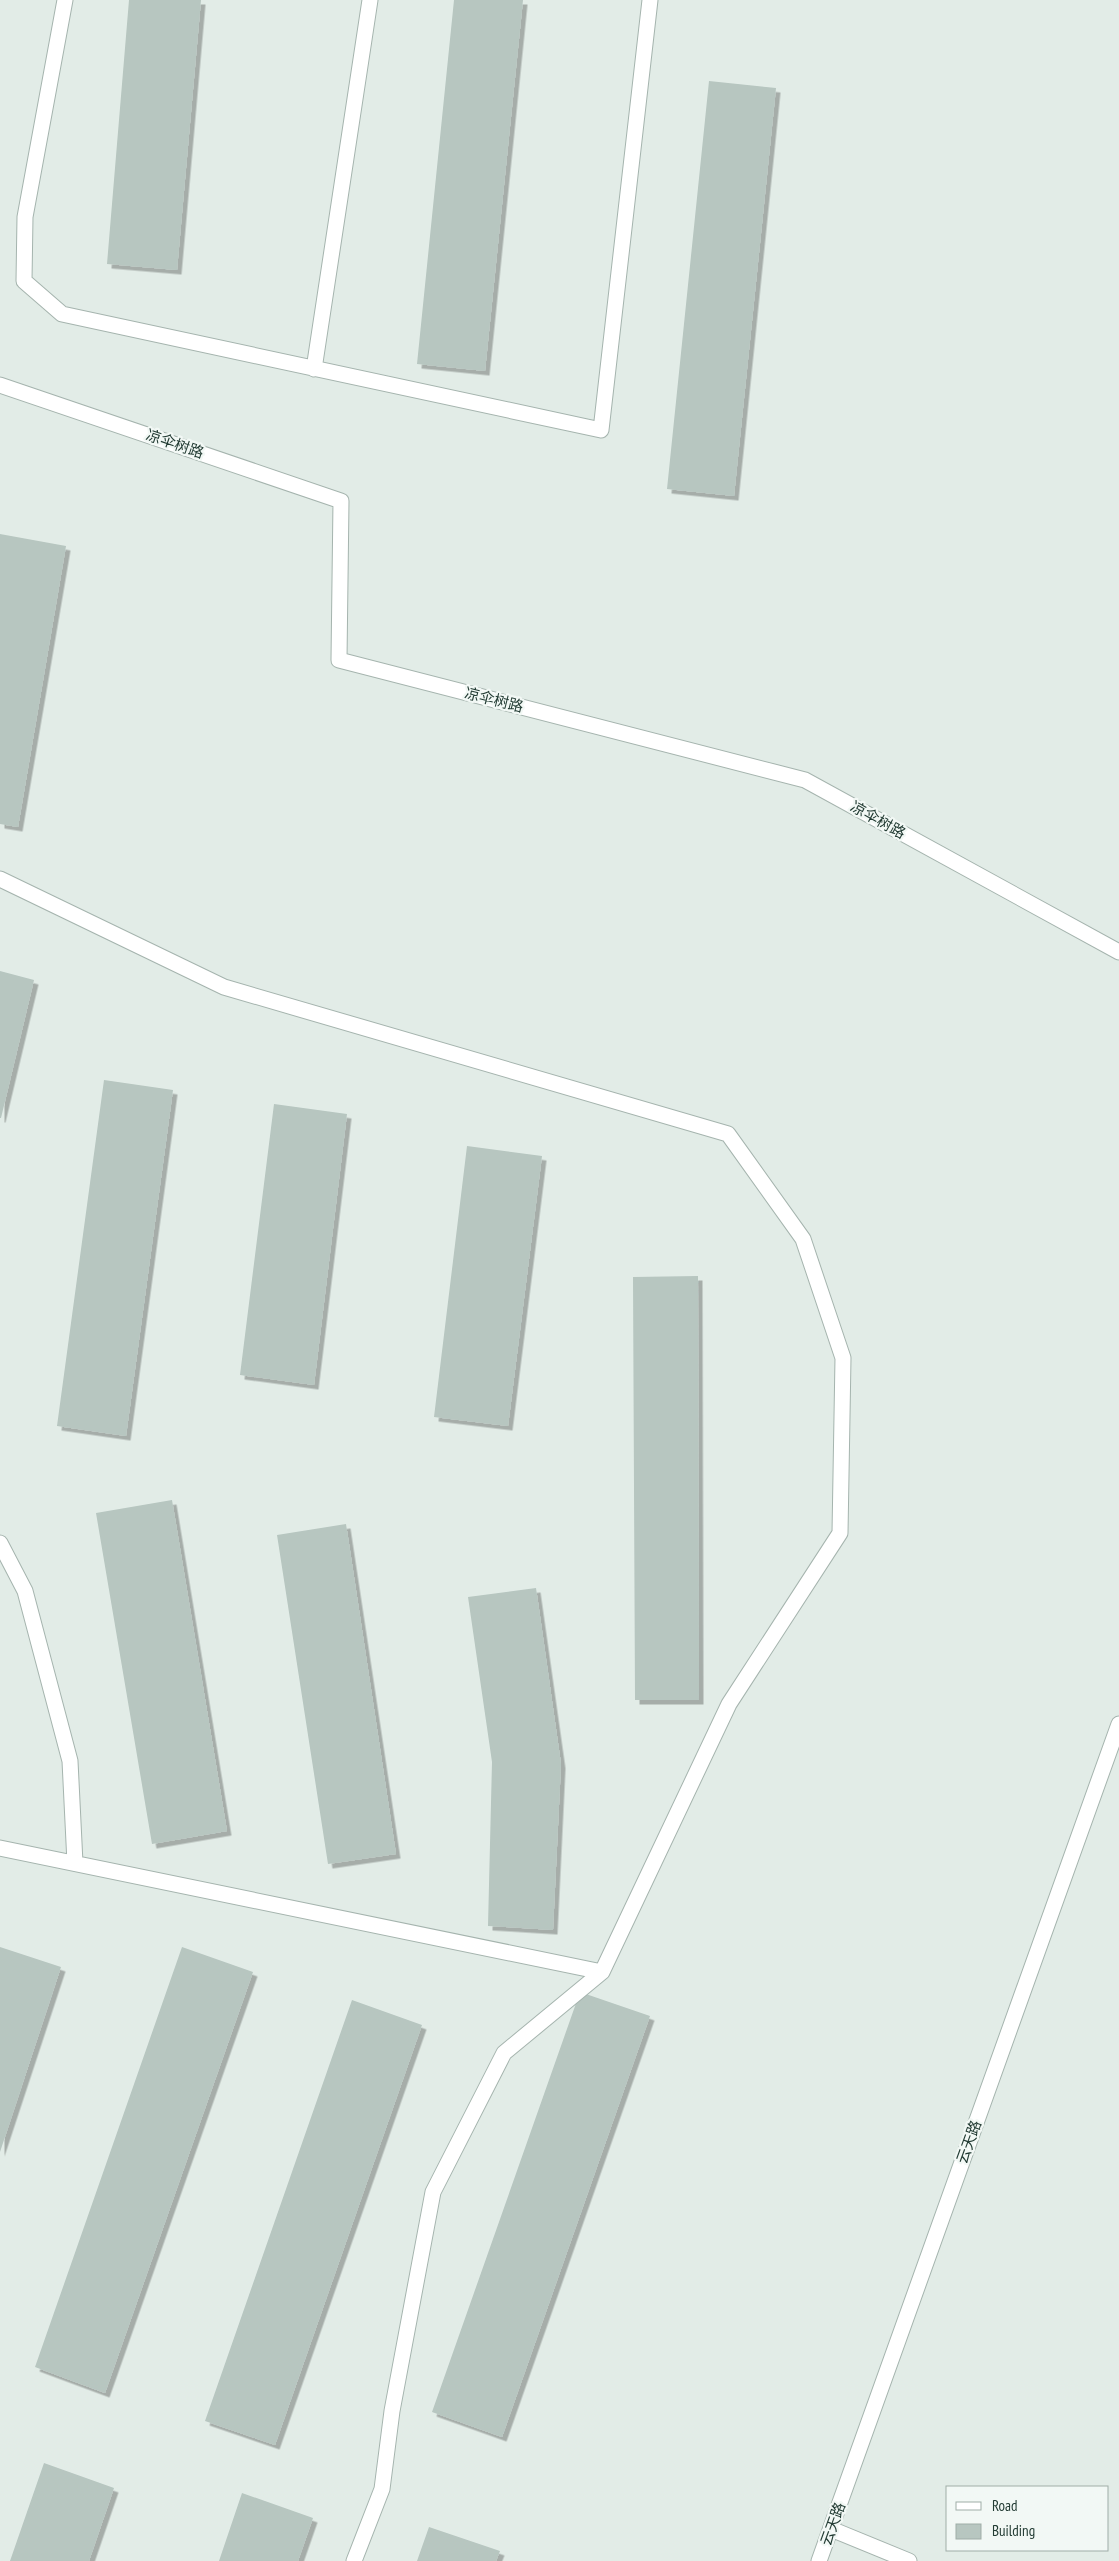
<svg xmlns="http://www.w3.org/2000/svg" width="1119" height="2561" font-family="'PT Sans Narrow','Noto Sans SC',sans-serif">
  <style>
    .building { fill: #b7c6c0; filter: url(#shadow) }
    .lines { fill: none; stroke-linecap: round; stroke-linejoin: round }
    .minor-casing { stroke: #a5b4ae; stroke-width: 17 }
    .minor { stroke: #fff; stroke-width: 15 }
    .labels { text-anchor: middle; stroke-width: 4.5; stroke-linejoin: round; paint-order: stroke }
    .street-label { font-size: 15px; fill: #233c34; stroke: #f2f8f5 }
  </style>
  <defs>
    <filter id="shadow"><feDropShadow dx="4.5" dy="4.5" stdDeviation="0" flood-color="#0004"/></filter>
  </defs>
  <rect width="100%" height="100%" fill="#e2ece7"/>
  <path class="building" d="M129 0H201L177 270 107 264Z
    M454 0H523L485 371 417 364Z
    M709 81 776 88 734 496 667 489Z
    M0 534 66 546 18 827 0 824Z
    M0 971 34 980 1 1118H0Z
    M104 1080 173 1090 126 1436 57 1426Z
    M274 1104 347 1114 314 1385 240 1375Z
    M467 1146 542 1156 508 1426 434 1417Z
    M698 1276 699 1700H635L633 1277Z
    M172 1500 227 1831 152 1844 96 1513Z
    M346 1524 396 1854 328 1864 277 1535Z
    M536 1588 561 1764 553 1930 488 1926 492 1762 468 1597Z
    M0 1947 61 1967 0 2152Z
    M182 1947 253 1972 105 2393 35 2367Z
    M580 1992 650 2016 502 2437 432 2412Z
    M352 2000 422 2025 275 2445 205 2421Z
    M44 2463 114 2488 89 2561H10Z
    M242 2493 313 2518 298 2561H219Z
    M429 2527 500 2551 496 2561H417Z"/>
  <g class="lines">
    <defs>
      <path id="minor" d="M65 0 25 217 24 281 62 314 601 430 650 0
        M314 369 370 0
        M0 385 341 501 339 660 805 780 1119 952
        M0 879 224 987 728 1134 803 1239 843 1358 840 1533 729 1704 602 1972 504 2053 433 2192 392 2411 382 2489 354 2561
        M0 1543 25 1591 70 1761 75 1863
        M0 1848 602 1972
        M831 2529 909 2561
        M819 2561 1119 1724"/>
    </defs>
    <use href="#minor" class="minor-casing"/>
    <use href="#minor" class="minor"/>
  </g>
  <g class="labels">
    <g class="street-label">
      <text transform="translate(175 444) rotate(19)" y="5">凉伞树路</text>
      <text transform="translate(494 700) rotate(14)" y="5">凉伞树路</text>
      <text transform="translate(878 820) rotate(29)" y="5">凉伞树路</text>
      <text transform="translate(969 2142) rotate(-70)" y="5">云天路</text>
      <text transform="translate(833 2524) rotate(-70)" y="5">云天路</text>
    </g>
  </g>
  <rect x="946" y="2486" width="162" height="65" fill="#f2f8f5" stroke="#9fada8"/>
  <rect x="956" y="2502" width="25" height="8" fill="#ffffff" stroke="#9fada8"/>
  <text x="992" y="2511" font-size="15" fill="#233c34">Road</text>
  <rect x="956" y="2524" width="25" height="15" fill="#b7c6c0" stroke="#9fada8"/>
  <text x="992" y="2536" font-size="15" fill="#233c34">Building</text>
</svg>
